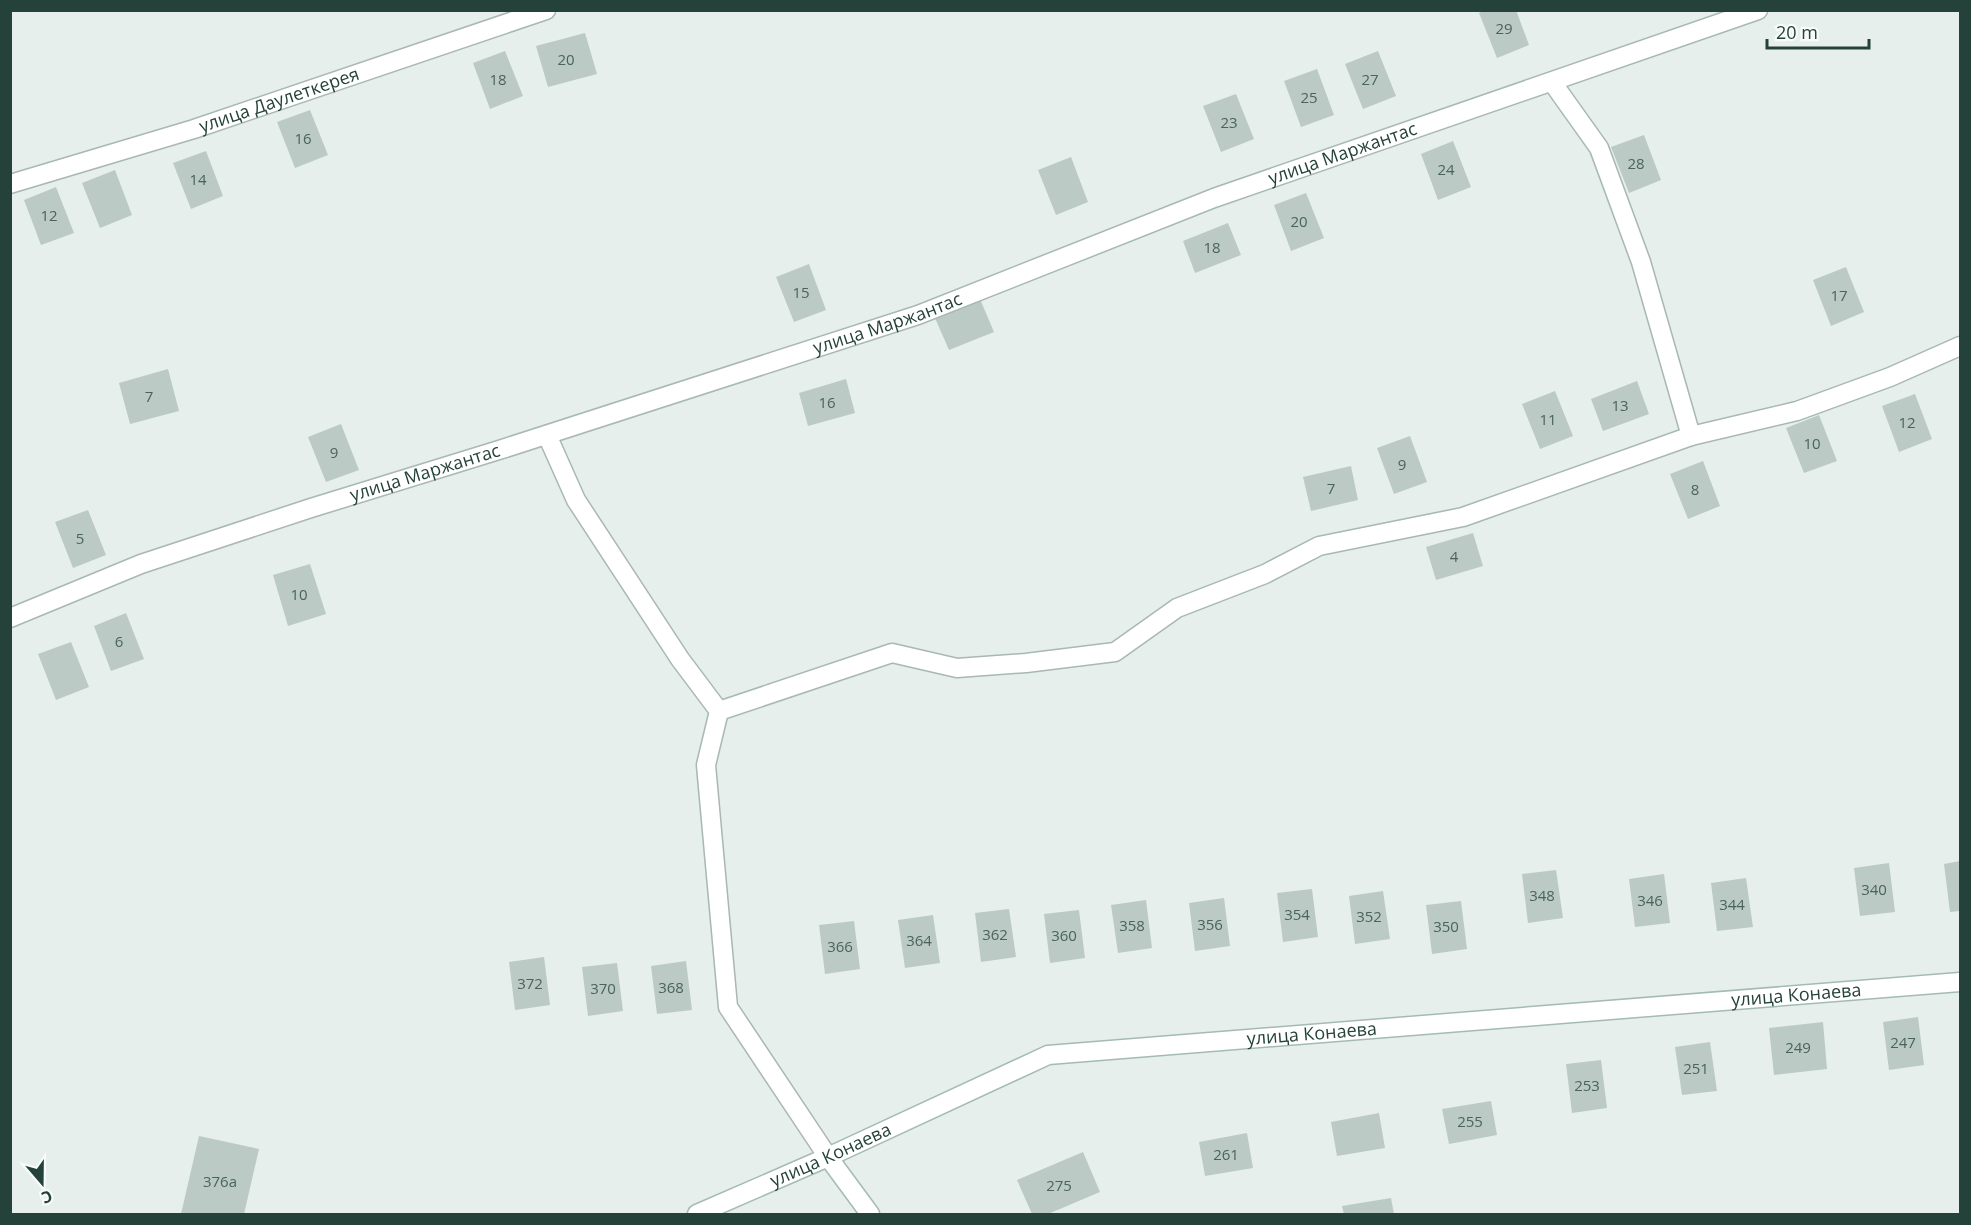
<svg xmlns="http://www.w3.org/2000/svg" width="1971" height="1225" font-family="'Open Sans',sans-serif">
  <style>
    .building { fill: #bbcac4 }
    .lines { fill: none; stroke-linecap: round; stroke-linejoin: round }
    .street-casing { stroke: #a8b8b2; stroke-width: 21 }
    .secondary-casing { stroke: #a4bbb3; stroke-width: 21 }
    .street { stroke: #fff; stroke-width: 18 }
    .secondary { stroke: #fff; stroke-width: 18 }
    .labels { text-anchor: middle; stroke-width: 4.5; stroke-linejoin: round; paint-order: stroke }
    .number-label { font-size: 15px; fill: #4a645c }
    .street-label { font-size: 18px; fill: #24423a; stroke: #f7fbf9 }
  </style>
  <rect width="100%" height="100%" fill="#e6efeb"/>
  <path class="building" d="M1485 10H1516L1529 45 1497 58 1479 13Z
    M585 33 597 74 548 87 536 46Z
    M505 51 523 96 490 109 473 63Z
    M1378 51 1396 96 1363 109 1345 64Z
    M1317 69 1334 115 1301 127 1284 81Z
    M1236 94 1254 139 1221 152 1203 106Z
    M310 110 328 155 295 168 277 122Z
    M1644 135 1661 180 1629 193 1611 147Z
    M1453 141 1471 187 1438 200 1421 154Z
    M206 151 223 196 191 209 173 163Z
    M1071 157 1088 202 1056 215 1038 170Z
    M115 170 132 215 100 228 82 183Z
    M56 187 74 233 41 245 24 200Z
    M1306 193 1324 238 1291 251 1274 205Z
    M1228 223 1241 255 1195 273 1183 241Z
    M809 264 826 310 794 322 776 277Z
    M1846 267 1864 312 1831 326 1813 280Z
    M980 299 994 332 949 350 935 318Z
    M168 369 179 411 130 424 119 383Z
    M846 379 855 413 808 426 799 393Z
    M1637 381 1649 414 1603 431 1591 399Z
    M1555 391 1573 436 1540 449 1522 404Z
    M1915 394 1932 439 1899 452 1882 406Z
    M1819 415 1837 461 1804 473 1786 428Z
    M341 424 359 470 326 482 308 437Z
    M1410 436 1427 482 1394 494 1377 448Z
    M1703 461 1720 506 1688 519 1670 474Z
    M1351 466 1358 500 1311 511 1303 477Z
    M88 510 106 555 73 568 55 522Z
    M1473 533 1483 566 1436 580 1426 547Z
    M310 564 326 614 288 626 273 575Z
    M126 613 144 659 111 671 94 626Z
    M71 642 89 687 56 700 38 654Z
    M1960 861V911L1950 912 1944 864Z
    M1889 863 1895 912 1860 916 1854 868Z
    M1556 870 1563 918 1528 923 1522 874Z
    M1664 874 1670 923 1635 927 1629 879Z
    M1746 878 1753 927 1717 931 1711 883Z
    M1312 889 1318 937 1283 942 1277 893Z
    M1383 891 1390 939 1355 944 1349 896Z
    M1224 898 1230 946 1195 951 1189 903Z
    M1146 900 1152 948 1118 953 1111 905Z
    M1461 901 1467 949 1432 954 1426 905Z
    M1009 909 1016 957 981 962 975 913Z
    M1079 910 1085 958 1050 963 1044 914Z
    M933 915 940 963 905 968 898 920Z
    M854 921 860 969 825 974 819 925Z
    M544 957 550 1005 515 1010 509 962Z
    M686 961 692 1010 657 1014 651 966Z
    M617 963 623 1011 588 1016 582 967Z
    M1918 1017 1924 1065 1889 1070 1883 1022Z
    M1823 1022 1827 1069 1774 1075 1769 1028Z
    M1710 1042 1717 1091 1682 1095 1675 1047Z
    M1601 1060 1607 1108 1572 1113 1566 1064Z
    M1491 1101 1497 1135 1449 1144 1442 1109Z
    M1379 1113 1385 1148 1337 1156 1331 1122Z
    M1247 1133 1253 1168 1205 1176 1199 1142Z
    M199 1136 259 1149 244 1214H181Z
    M1083 1152 1100 1192 1048 1214H1032L1017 1180Z
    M1391 1198 1394 1214H1344L1342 1206Z"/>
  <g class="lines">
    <defs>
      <g id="street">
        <path id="s1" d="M10 184 194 129 546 10"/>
        <path d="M547 435 576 500 680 659 719 711 892 653 957 668 1026 663 1115 652 1177 608 1265 574 1319 546 1463 517 1691 436 1641 262 1599 148 1552 82"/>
        <path d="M1691 436 1797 411 1890 377 1960 346"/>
        <path id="s2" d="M10 618 141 564 311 508 499 450 918 315 1214 198 1758 10"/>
        <path d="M719 711 706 765 728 1007 828 1157"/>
      </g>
      <g id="secondary">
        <path d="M828 1157 870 1214"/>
        <path id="s3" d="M697 1214 828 1157 1048 1055 1960 982"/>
      </g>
    </defs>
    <use href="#street" class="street-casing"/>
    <use href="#secondary" class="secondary-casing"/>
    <use href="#street" class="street"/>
    <use href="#secondary" class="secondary"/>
  </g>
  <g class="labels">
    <g class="number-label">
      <text x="1504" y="34">29</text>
      <text x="566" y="65">20</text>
      <text x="498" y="85">18</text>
      <text x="1370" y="85">27</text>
      <text x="1309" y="103">25</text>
      <text x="1229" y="128">23</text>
      <text x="303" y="144">16</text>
      <text x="1636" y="169">28</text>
      <text x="1446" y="175">24</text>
      <text x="198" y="185">14</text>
      <text x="49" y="221">12</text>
      <text x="1299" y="227">20</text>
      <text x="1212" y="253">18</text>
      <text x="801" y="298">15</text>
      <text x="1839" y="301">17</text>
      <text x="149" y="402">7</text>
      <text x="827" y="408">16</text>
      <text x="1620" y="411">13</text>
      <text x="1548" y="425">11</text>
      <text x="1907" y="428">12</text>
      <text x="1812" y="449">10</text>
      <text x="334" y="458">9</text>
      <text x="1402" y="470">9</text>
      <text x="1331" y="494">7</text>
      <text x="1695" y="495">8</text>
      <text x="80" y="544">5</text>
      <text x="1454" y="562">4</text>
      <text x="299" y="600">10</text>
      <text x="119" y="647">6</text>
      <text x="1874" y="895">340</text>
      <text x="1542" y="901">348</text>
      <text x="1650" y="906">346</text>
      <text x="1732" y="910">344</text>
      <text x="1297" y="920">354</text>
      <text x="1369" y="922">352</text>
      <text x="1210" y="930">356</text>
      <text x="1132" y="931">358</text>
      <text x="1446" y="932">350</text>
      <text x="995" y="940">362</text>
      <text x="1064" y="941">360</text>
      <text x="919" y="946">364</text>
      <text x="840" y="952">366</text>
      <text x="530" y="989">372</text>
      <text x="671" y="993">368</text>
      <text x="603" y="994">370</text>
      <text x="1903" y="1048">247</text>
      <text x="1798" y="1053">249</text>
      <text x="1696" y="1074">251</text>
      <text x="1587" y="1091">253</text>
      <text x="1470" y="1127">255</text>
      <text x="1226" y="1160">261</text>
      <text x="220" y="1187">376а</text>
      <text x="1059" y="1191">275</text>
    </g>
    <g class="street-label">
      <text dy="6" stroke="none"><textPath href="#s1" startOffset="282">улица Даулеткерея</textPath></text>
      <text dy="6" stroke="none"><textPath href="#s2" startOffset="1412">улица Маржантас</textPath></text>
      <text dy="6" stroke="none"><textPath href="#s2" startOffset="926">улица Маржантас</textPath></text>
      <text dy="6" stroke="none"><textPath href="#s2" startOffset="440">улица Маржантас</textPath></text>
      <text dy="6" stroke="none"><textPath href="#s3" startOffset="1136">улица Конаева</textPath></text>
      <text dy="6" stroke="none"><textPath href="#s3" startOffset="650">улица Конаева</textPath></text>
      <text dy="6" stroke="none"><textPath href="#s3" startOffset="146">улица Конаева</textPath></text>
    </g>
  </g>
  <rect width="1971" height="1225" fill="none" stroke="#24423a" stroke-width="24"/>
  <g transform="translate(42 1183) rotate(160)" stroke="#f7fbf9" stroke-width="4.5" paint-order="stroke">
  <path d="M0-4.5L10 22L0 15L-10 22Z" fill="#24423a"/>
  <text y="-9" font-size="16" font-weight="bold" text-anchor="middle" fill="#24423a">С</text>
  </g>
  <path d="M1767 39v9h102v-9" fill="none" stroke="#24423a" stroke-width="3"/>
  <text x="1776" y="39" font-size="18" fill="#24423a" stroke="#f7fbf9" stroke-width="4.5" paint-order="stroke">20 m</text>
</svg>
